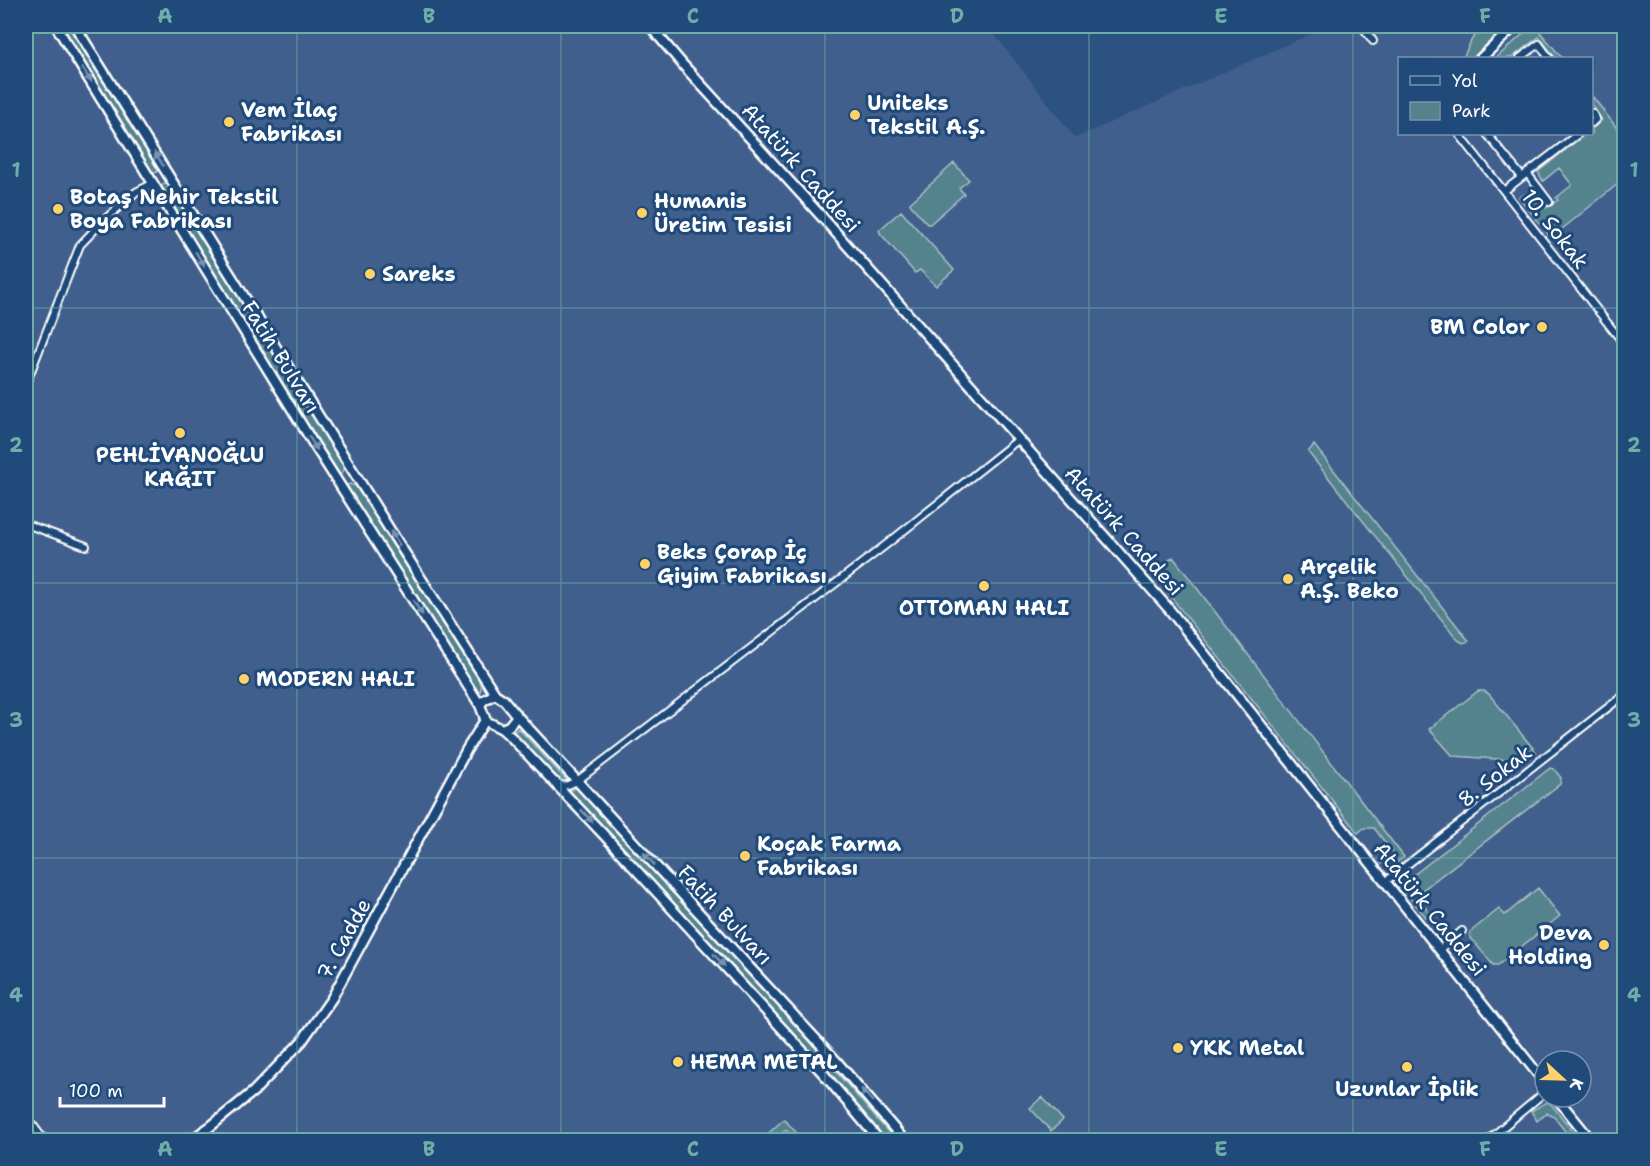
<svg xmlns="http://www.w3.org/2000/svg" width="1650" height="1166" font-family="'Shantell Sans',sans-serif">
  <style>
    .built { fill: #405e8c; fill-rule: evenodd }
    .green { fill: #55838d; stroke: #aac1c6; stroke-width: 1.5 }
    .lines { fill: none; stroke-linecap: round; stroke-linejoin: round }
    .street-casing { stroke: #fff; stroke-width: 10 }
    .secondary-casing { stroke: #fff; stroke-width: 13 }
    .street { stroke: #1f4a7a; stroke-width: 6 }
    .secondary { stroke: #1f4a7a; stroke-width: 8 }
    .oneway { fill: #7992af }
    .grid { fill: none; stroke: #6fada8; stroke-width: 1.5; stroke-opacity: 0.55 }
    .poi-dot { fill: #ffd166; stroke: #1f4a7a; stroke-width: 2 }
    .labels { text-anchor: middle; stroke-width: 6; stroke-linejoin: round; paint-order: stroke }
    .poi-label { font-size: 21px; font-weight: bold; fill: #fff; stroke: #1f4a7a; text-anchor: start }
    .street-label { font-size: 21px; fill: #fff; stroke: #1f4a7a }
    .neatline { fill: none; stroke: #6fada8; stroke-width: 2 }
    .grid-label { font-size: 20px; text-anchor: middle; font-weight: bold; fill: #6fada8 }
  </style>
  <rect width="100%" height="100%" fill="#2c5281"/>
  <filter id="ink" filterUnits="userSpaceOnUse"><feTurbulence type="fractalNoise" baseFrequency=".0167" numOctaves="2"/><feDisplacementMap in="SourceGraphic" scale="12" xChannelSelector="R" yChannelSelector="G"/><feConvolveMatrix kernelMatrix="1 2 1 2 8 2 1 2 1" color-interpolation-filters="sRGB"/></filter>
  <g filter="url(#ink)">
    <path class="built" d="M26 26H988L1075 138 1329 26H1624V1140H26ZM1400 58H1592V134H1400ZM1545 1061H1581V1097H1545Z"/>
    <path class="green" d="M59 26H70L159 168 157 172 152 174Z
      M1484 26H1507L1472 58H1463L1472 39Z
      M1532 26H1535L1562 58H1556L1539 37 1511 58H1496Z
      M1592 96 1624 137V179L1551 238 1519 197 1532 191 1546 208 1558 200 1556 198 1572 185 1559 168 1543 181 1538 172 1585 134H1592V129L1602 120 1592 105Z
      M954 163 969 180 959 188 964 194 930 224H927L910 204V203Z
      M167 182 345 468 342 473 337 474 174 211 160 186Z
      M901 211 954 270 936 286 920 270 915 273 880 233 879 230Z
      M1314 445 1469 641 1463 643 1458 640 1308 452Z
      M349 484 356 486 482 685 480 692 476 694 345 487Z
      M1173 557 1404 857C1397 863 1391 868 1381 863L1394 854 1374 828H1364L1358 833 1152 573Z
      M1478 691H1484L1489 694 1536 752 1525 761 1453 756 1429 729Z
      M518 728 568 782 562 783 558 781 512 734Z
      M1550 768 1554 769 1561 778 1560 784 1416 895 1443 931 1440 934 1405 892 1406 881Z
      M577 787 806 1037 895 1140H884L566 789 572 790Z
      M1538 888 1560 916 1498 965H1493L1470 937V932L1499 909 1505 915Z
      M1042 1097 1063 1120 1051 1131 1030 1108Z
      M1547 1102 1551 1104 1580 1140H1572L1554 1117 1547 1113 1537 1121 1531 1111Z
      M784 1119 803 1140H781L789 1133 786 1130 774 1140H761Z"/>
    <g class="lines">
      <defs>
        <path id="street" d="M1362 26 1373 41
          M1520 58 1539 44 1549 58
          M1592 113 1596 119 1592 123
          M1459 134 1624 344
          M1487 134 1522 177
          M1527 173 1549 202
          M1504 191 1578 134
          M26 384 80 245 103 221 136 192 154 183
          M26 524 86 546
          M557 782 562 786 568 785 577 781 887 544 1019 439
          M1385 882 1624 695
          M1440 949 1462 931
          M26 1116 44 1140
          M1488 1140 1545 1092"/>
        <path id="secondary" d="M56 26 313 443 480 705
          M75 26 390 530 495 694
          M650 26 684 66 822 217 1169 609 1545 1083
          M1481 58 1515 26
          M495 694 504 700 517 716 509 726 502 729 486 721 480 705 484 700Z
          M517 716 838 1063 904 1140
          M502 729 512 738 604 835 822 1072 879 1140
          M1556 1097 1591 1140
          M191 1140 211 1126 254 1091 302 1041 332 998 467 749 484 722 486 721"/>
      </defs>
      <use href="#street" class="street-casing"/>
      <use href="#secondary" class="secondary-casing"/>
      <use href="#street" class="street"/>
      <use href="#secondary" class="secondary"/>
    </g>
    <defs><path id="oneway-solid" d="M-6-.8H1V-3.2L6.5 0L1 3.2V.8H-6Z" transform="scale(1.5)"/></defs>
    <g class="oneway">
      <use href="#oneway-solid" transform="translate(87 75) rotate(58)"/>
      <use href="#oneway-solid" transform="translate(159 159) rotate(-122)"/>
      <use href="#oneway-solid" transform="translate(200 259) rotate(59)"/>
      <use href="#oneway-solid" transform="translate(313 443) rotate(58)"/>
      <use href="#oneway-solid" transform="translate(395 538) rotate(-122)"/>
      <use href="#oneway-solid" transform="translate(418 608) rotate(57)"/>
      <use href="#oneway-solid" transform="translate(587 816) rotate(47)"/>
      <use href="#oneway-solid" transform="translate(649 859) rotate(-133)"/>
      <use href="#oneway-solid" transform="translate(719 960) rotate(47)"/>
      <use href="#oneway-solid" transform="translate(867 1095) rotate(-131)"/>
    </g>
  </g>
  <path class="grid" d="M297 26V1140M561 26V1140M825 26V1140M1089 26V1140M1353 26V1140M26 308H1624M26 583H1624M26 858H1624"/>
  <g class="poi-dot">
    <circle cx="855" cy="115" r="6"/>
    <circle cx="229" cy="122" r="6"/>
    <circle cx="58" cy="209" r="6"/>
    <circle cx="642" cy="213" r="6"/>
    <circle cx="370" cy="274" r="6"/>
    <circle cx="1542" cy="327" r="6"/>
    <circle cx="180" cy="433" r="6"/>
    <circle cx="645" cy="564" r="6"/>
    <circle cx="1288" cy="579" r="6"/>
    <circle cx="984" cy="586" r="6"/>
    <circle cx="244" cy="679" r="6"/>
    <circle cx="745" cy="856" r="6"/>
    <circle cx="1604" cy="945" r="6"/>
    <circle cx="1178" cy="1048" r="6"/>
    <circle cx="678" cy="1062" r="6"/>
    <circle cx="1407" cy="1067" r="6"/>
  </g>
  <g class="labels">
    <g class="poi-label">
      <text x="867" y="110">Uniteks<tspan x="867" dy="24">Tekstil A.Ş.</tspan></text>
      <text x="241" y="117">Vem İlaç<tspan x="241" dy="24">Fabrikası</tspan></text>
      <text x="70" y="204">Botaş Nehir Tekstil<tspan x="70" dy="24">Boya Fabrikası</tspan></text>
      <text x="654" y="208">Humanis<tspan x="654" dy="24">Üretim Tesisi</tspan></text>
      <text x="382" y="281">Sareks</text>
      <text x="1530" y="334" text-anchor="end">BM Color</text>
      <text x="180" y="462" text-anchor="middle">PEHLİVANOĞLU<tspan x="180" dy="24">KAĞIT</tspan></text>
      <text x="657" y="559">Beks Çorap İç<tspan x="657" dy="24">Giyim Fabrikası</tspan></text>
      <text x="1300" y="574">Arçelik<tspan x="1300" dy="24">A.Ş. Beko</tspan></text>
      <text x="984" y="615" text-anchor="middle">OTTOMAN HALI</text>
      <text x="256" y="686">MODERN HALI</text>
      <text x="757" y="851">Koçak Farma<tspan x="757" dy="24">Fabrikası</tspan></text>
      <text x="1592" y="940" text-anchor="end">Deva<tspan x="1592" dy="24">Holding</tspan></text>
      <text x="1190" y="1055">YKK Metal</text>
      <text x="690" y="1069">HEMA METAL</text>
      <text x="1407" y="1096" text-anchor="middle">Uzunlar İplik</text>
    </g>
    <g class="street-label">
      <text transform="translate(801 168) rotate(48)" y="7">Atatürk Caddesi</text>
      <text transform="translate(1555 229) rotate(52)" y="7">10. Sokak</text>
      <text transform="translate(281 357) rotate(58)" y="7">Fatih Bulvarı</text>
      <text transform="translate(1124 531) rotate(48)" y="7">Atatürk Caddesi</text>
      <text transform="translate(1495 776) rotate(-38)" y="7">8. Sokak</text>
      <text transform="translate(1430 909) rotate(51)" y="7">Atatürk Caddesi</text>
      <text transform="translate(725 915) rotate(47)" y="7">Fatih Bulvarı</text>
      <text transform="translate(344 939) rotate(-61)" y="7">7. Cadde</text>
    </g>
  </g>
  <rect width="1650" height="1166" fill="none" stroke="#1f4a7a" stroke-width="66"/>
  <rect x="1398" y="57" width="195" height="78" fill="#1f4a7a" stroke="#7992af" stroke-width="1.5"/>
  <rect x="1410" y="76" width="30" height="9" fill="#1f4a7a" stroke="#7992af" stroke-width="1.5"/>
  <text x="1452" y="87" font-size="18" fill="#ffffff">Yol</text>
  <rect x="1410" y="102" width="30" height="18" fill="#55838d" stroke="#7992af" stroke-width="1.5"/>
  <text x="1452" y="117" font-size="18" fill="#ffffff">Park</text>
  <g transform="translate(1563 1079) rotate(112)"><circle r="28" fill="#1f4a7a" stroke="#7992af" stroke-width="1.5"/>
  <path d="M0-4.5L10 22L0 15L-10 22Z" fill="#ffd166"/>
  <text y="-9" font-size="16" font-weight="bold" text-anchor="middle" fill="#ffffff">K</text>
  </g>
  <path d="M60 1097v9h104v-9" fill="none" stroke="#ffffff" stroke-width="3"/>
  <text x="69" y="1097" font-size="18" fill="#ffffff" stroke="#1f4a7a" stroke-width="4.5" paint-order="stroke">100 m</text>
  <rect x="33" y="33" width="1584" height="1100" class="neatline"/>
  <g class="grid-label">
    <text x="165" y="23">A</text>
    <text x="429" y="23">B</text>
    <text x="693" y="23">C</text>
    <text x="957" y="23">D</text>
    <text x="1221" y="23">E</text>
    <text x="1485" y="23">F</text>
    <text x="16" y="177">1</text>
    <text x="1634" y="177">1</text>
    <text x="16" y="452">2</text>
    <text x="1634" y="452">2</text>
    <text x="16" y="727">3</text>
    <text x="1634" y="727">3</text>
    <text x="16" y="1002">4</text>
    <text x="1634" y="1002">4</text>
    <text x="165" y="1156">A</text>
    <text x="429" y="1156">B</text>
    <text x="693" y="1156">C</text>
    <text x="957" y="1156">D</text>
    <text x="1221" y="1156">E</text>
    <text x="1485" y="1156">F</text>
  </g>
</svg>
